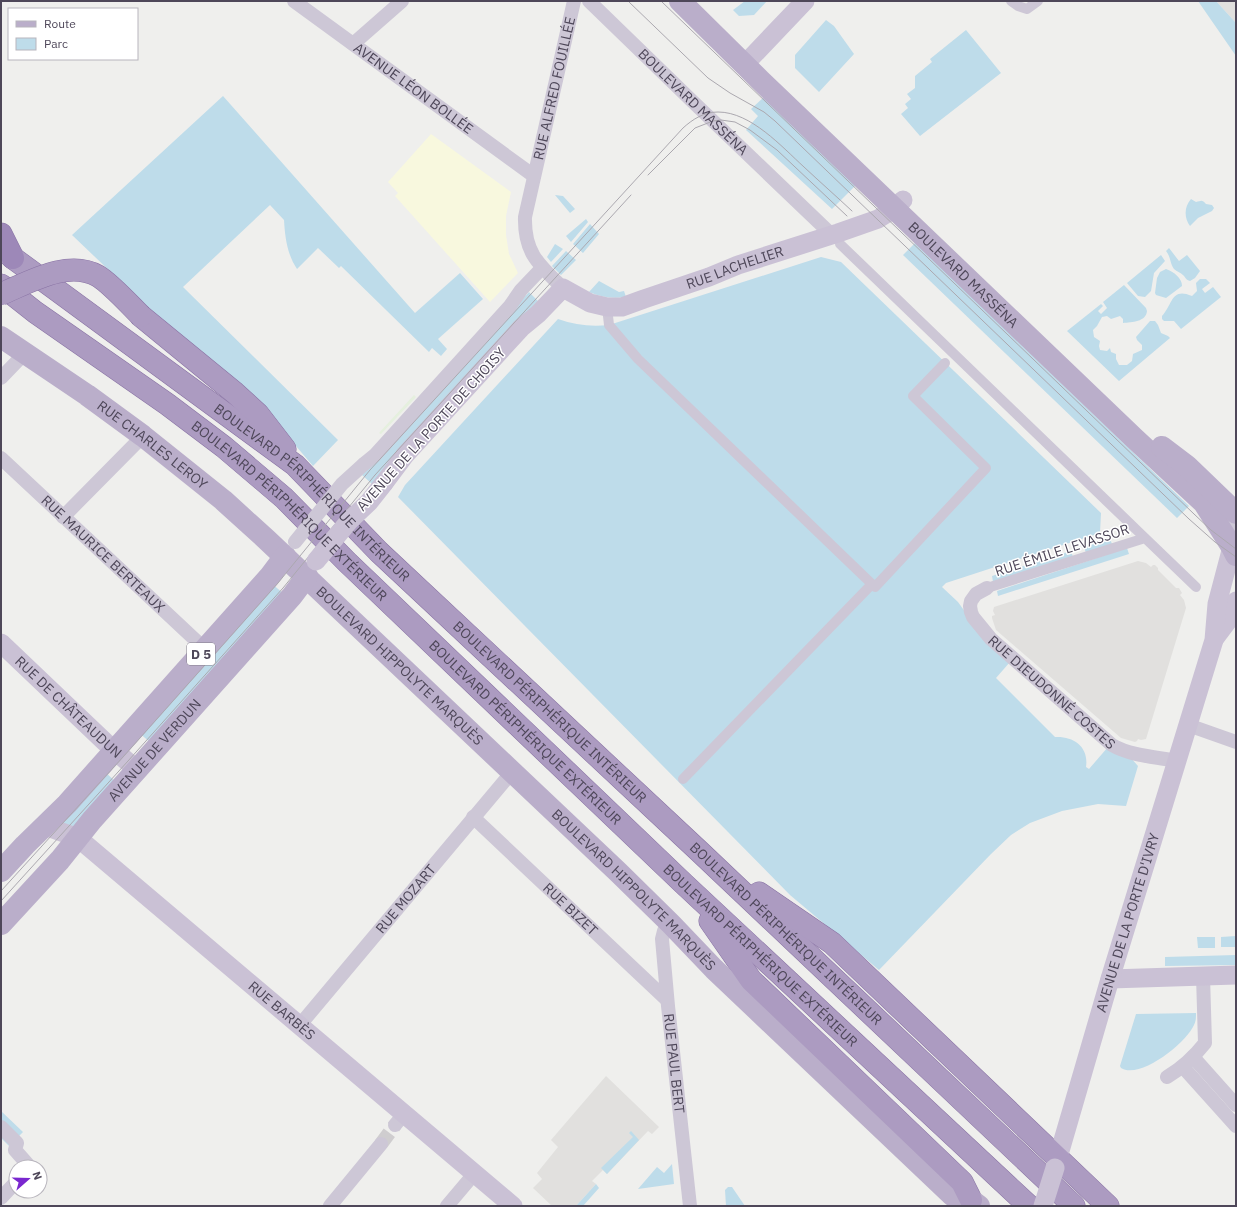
<svg xmlns="http://www.w3.org/2000/svg" width="1237" height="1207" font-family="'IBM Plex Sans',sans-serif">
  <style>
    .education { fill: #e1e0de }
    .medical { fill: #f8f8de }
    .green { fill: #bedcea }
    .sand { fill: #e5f0de }
    .lines { fill: none; stroke-linecap: round; stroke-linejoin: round }
    .minor-tunnel { stroke: #cfcdcf; stroke-width: 14; stroke-dasharray: 14 7; stroke-linecap: butt }
    .trunk-casing { stroke: #8973a4; stroke-width: 23 }
    .motorway-casing { stroke: #8973a4; stroke-width: 23 }
    .pedestrian { stroke: #cdc7d6; stroke-width: 10 }
    .minor { stroke: #cdc7d6; stroke-width: 14 }
    .tertiary { stroke: #cdc7d6; stroke-width: 17 }
    .secondary { stroke: #cac1d5; stroke-width: 19 }
    .primary { stroke: #baaeca; stroke-width: 22 }
    .trunk { stroke: #ac9bc1; stroke-width: 22 }
    .motorway { stroke: #9d88b8; stroke-width: 22 }
    .tram { stroke: #aba8af; stroke-width: 1 }
    .trunk-bridge-casing { stroke: #8973a4; stroke-width: 23; stroke-linecap: butt }
    .minor-bridge { stroke: #cdc7d6; stroke-width: 14 }
    .secondary-bridge { stroke: #cac1d5; stroke-width: 19 }
    .trunk-bridge { stroke: #ac9bc1; stroke-width: 22 }
    .labels { text-anchor: middle; stroke-width: 3; stroke-linejoin: round; paint-order: stroke }
    .shield { fill: #fff; stroke: #837e8b; stroke-width: 1 }
    .shield-label { font-size: 13px; font-weight: bold; fill: #4e4759 }
    .street-label { font-size: 14px; fill: #4e4759; stroke: #fff }
  </style>
  <rect width="100%" height="100%" fill="#efefed"/>
  <path class="education" d="M1216 1H1236V23Z
    M1138 561 1146 563 1151 567 1153 565H1155L1158 568V570L1176 588H1179L1182 593 1180 595 1184 600 1186 608 1146 739 1141 740 1138 739 1137 741 1135 742 1121 738 996 630 992 618V616L995 615 993 611 994 607Z
    M606 1076 659 1127 652 1134 648 1131 607 1174 603 1170 592 1181 596 1184 576 1206H552L533 1188 542 1179 537 1173 558 1147 551 1140Z"/>
  <path class="medical" d="M431 134 511 192 506 216V235L509 254 518 273 490 302 395 196 398 193 388 182Z"/>
  <path class="green" d="M745 1H767L754 15 739 16 733 10Z
    M1198 1H1216L1236 23V56Z
    M826 20 834 26 854 54 819 92 795 68V55Z
    M966 30 1001 73 920 136 901 114 908 108 905 104 911 99 907 94 915 88V76L932 62 930 59Z
    M223 96 415 313 460 273 483 299 438 339 447 349 441 356 432 348 429 352 341 266 339 268 318 248 297 269C287 254 285 237 284 220L270 205 183 287 338 440 313 466 278 425 160 319 72 235Z
    M764 97 856 185 832 209 746 130 758 116 751 109Z
    M555 195 563 196 575 209 570 213Z
    M1191 199 1196 202C1201 201 1202 199 1206 204L1212 205 1214 208 1212 211 1198 218 1190 226C1184 218 1184 207 1191 199Z
    M586 219 588 222 571 242 566 236Z
    M590 224 599 234 583 253 573 244Z
    M915 243 1189 506 1177 518 903 255Z
    M555 244 563 249 551 262 547 257Z
    M1169 248 1179 261 1187 255 1200 271 1195 278 1190 281C1186 280 1186 278 1183 275 1180 272 1177 272 1174 269 1170 264 1171 257 1166 251Z
    M566 251 576 260 561 275 552 266Z
    M1161 255 1165 261 1154 273 1151 291 1145 297 1138 296 1127 283Z
    M821 257 841 262 1101 513 1100 533 946 583 942 587 958 602 986 641 1010 662 996 678 1055 737C1074 736 1089 747 1086 767L1089 769 1108 747 1130 757 1138 766 1126 806 1098 804 1062 811 1030 823 1011 835 991 854 879 970 790 895 398 497 405 485 558 319C575 325 591 327 609 325Z
    M1166 269C1174 272 1182 278 1182 286L1166 298 1156 295 1155 293 1157 278 1160 272Z
    M1200 279H1206L1210 283 1202 289 1205 293 1213 287 1221 297 1181 329 1174 321H1164L1162 319V316C1173 304 1171 287 1192 296L1197 291 1196 283Z
    M599 281 619 292 624 291 626 297C612 299 601 297 589 292Z
    M1124 285 1146 308 1147 311C1146 322 1132 322 1123 323V319L1120 316 1111 319 1107 316 1102 317 1097 326 1093 330 1094 337 1100 341 1099 346 1100 350 1107 351 1110 348 1111 352 1116 354V359L1119 365H1127L1132 361 1133 354 1142 350V345L1137 340 1136 337 1150 321H1155L1158 325 1161 333 1168 336 1170 338 1119 381 1067 331 1101 304 1103 306 1098 311 1101 314 1107 308 1103 302Z
    M529 292 538 301 372 484 362 475Z
    M1110 539 1112 544 1086 553 1084 547Z
    M1127 548 1129 554 998 596 997 591Z
    M1071 551 1073 557 993 582 992 576Z
    M270 582 285 595 152 744 137 731Z
    M103 770 117 783 75 830 58 826Z
    M1236 936V947H1221V937Z
    M1197 937H1215V948H1198Z
    M1236 955V965L1165 966V957Z
    M1196 1013C1196 1018 1196 1021 1194 1025 1186 1043 1140 1080 1121 1068L1120 1066 1136 1014Z
    M1 1111 23 1132 9 1146 1 1138Z
    M631 1131 639 1140 607 1174 601 1168 633 1137 629 1133Z
    M672 1164 674 1184 638 1189 657 1167 664 1173Z
    M596 1184 599 1188 583 1206H576Z
    M728 1187H732L745 1206H726L725 1190Z"/>
  <path class="sand" d="M414 395 416 397 381 434 379 433Z"/>
  <g class="lines">
    <path class="minor-tunnel" d="M381 1144 395 1125"/>
    <defs>
      <g id="trunk">
        <path id="s16" d="M1 247 13 258 295 465 379 552 700 852 1074 1206"/>
        <path id="s17" d="M1 285 35 312 167 404 224 447 284 498 347 562 684 884 1029 1206"/>
        <path d="M141 316 235 393 258 414 285 449"/>
        <path d="M759 893 832 943 1108 1206"/>
        <path d="M710 921 751 980 962 1182 971 1200"/>
      </g>
      <path id="motorway" d="M1 234 13 258"/>
    </defs>
    <use href="#trunk" class="trunk-casing"/>
    <use href="#motorway" class="motorway-casing"/>
    <path class="pedestrian" d="M1011 1 1018 6 1027 9 1038 1
      M840 244 1145 538 1196 587
      M607 307 609 325 638 359 875 587 986 468 913 396 945 363
      M987 588 1145 538
      M683 779 872 584"/>
    <g class="minor">
      <path id="s1" d="M294 1 534 176"/>
      <path id="s2" d="M589 1 690 99 832 235"/>
      <path d="M353 44 402 1"/>
      <path id="s3" d="M563 288C539 265 524 253 525 217L574 1"/>
      <path d="M1 378 25 353"/>
      <path id="s4" d="M1 458 205 649"/>
      <path d="M364 464 375 455 510 306 521 290 542 268"/>
      <path d="M63 517 143 436"/>
      <path id="s5" d="M987 588 976 594 971 601 970 606 971 612 973 617 991 639 1112 745C1131 756 1156 757 1178 761"/>
      <path d="M1188 725 1236 742"/>
      <path id="s6" d="M473 817 667 1000"/>
      <path id="s7" d="M671 924 664 931 662 939 668 1006 690 1206"/>
      <path id="s8" d="M299 1026 512 772"/>
      <path d="M1193 1057 1236 1105"/>
      <path d="M1183 1067 1236 1126"/>
      <path d="M1167 1077C1182 1068 1194 1057 1205 1043L1203 976"/>
      <path d="M395 1125 404 1114"/>
      <path d="M1 1127 17 1143 15 1150 30 1167"/>
      <path d="M1 1198 16 1182"/>
      <path d="M330 1206 381 1144"/>
      <path d="M447 1206 474 1174"/>
    </g>
    <path class="tertiary" d="M1212 509 1218 511 1236 529"/>
    <g class="secondary">
      <path d="M745 64 805 1"/>
      <path id="s9" d="M384 483 405 455 521 328 538 314 563 288 590 303 607 307H622L644 299 709 277 738 265 838 233 878 219 894 209 903 200"/>
      <path d="M1215 638 1227 622 1236 601"/>
      <path id="s10" d="M1 643 105 742 137 770"/>
      <path id="s11" d="M45 826 78 838 513 1206"/>
      <path d="M1110 979 1236 975"/>
      <path id="s12" d="M1055 1168 1110 979 1214 640 1217 604 1232 547"/>
    </g>
    <g class="primary">
      <path id="s13" d="M680 1 760 80 1134 438 1204 503 1232 547 1236 555"/>
      <path id="s14" d="M1 337 87 395 143 436 223 500 267 540 618 872 671 924 714 969 952 1195 971 1200 979 1206"/>
      <path d="M1162 447 1187 466 1236 513"/>
      <path d="M1 871 25 845 67 804 270 576 285 556"/>
      <path id="s15" d="M1 924 60 860 92 820 292 596 307 576"/>
    </g>
    <use href="#trunk" class="trunk"/>
    <use href="#motorway" class="motorway"/>
    <path class="tram" d="M628 1 708 78 730 93 764 112 775 121 1189 519 1215 542 1236 557
      M661 1 1194 514 1211 530 1236 549
      M648 175 695 128 713 121 721 120 735 122 750 130 777 150 847 216
      M1 891 123 757 278 583 370 470 683 128C693 119 704 112 718 112 751 112 782 147 804 167 820 182 836 196 852 211
      M1 901 128 761 283 588 375 475 631 195"/>
    <defs>
      <path id="trunk-bridge" d="M1 294C30 282 68 259 98 276 111 284 129 304 141 316"/>
    </defs>
    <use href="#trunk-bridge" class="trunk-bridge-casing"/>
    <path class="minor-bridge" d="M295 542 342 484 364 464"/>
    <path class="secondary-bridge" d="M316 561 350 520 369 502 384 483
      M1043 1206 1055 1168"/>
    <use href="#trunk-bridge" class="trunk-bridge"/>
  </g>
  <g class="labels">
    <rect class="shield" x="187" y="643" width="28" height="22" rx="3"/>
    <g class="shield-label">
      <text x="201" y="659">D 5</text>
    </g>
    <g class="street-label">
      <text dy="5" stroke="none"><textPath href="#s1" startOffset="148">AVENUE LÉON BOLLÉE</textPath></text>
      <text dy="5" stroke="none"><textPath href="#s3" startOffset="216">RUE ALFRED FOUILLÉE</textPath></text>
      <text dy="5" stroke="none"><textPath href="#s2" startOffset="145">BOULEVARD MASSÉNA</textPath></text>
      <text dy="5" stroke="none"><textPath href="#s9" startOffset="448">RUE LACHELIER</textPath></text>
      <text dy="5" stroke="none"><textPath href="#s13" startOffset="394">BOULEVARD MASSÉNA</textPath></text>
      <text transform="translate(431 429) rotate(-48)" y="5">AVENUE DE LA PORTE DE CHOISY</text>
      <text dy="5" stroke="none"><textPath href="#s14" startOffset="186">RUE CHARLES LEROY</textPath></text>
      <text dy="5" stroke="none"><textPath href="#s16" startOffset="397">BOULEVARD PÉRIPHÉRIQUE INTÉRIEUR</textPath></text>
      <text dy="5" stroke="none"><textPath href="#s17" startOffset="367">BOULEVARD PÉRIPHÉRIQUE EXTÉRIEUR</textPath></text>
      <text transform="translate(1062 550) rotate(-18)" y="5">RUE ÉMILE LEVASSOR</text>
      <text dy="5" stroke="none"><textPath href="#s4" startOffset="140">RUE MAURICE BERTEAUX</textPath></text>
      <text dy="5" stroke="none"><textPath href="#s14" startOffset="518">BOULEVARD HIPPOLYTE MARQUÈS</textPath></text>
      <text dy="5" stroke="none"><textPath href="#s5" startOffset="147">RUE DIEUDONNÉ COSTES</textPath></text>
      <text dy="5" stroke="none"><textPath href="#s10" startOffset="93">RUE DE CHÂTEAUDUN</textPath></text>
      <text dy="5" stroke="none"><textPath href="#s16" startOffset="721">BOULEVARD PÉRIPHÉRIQUE INTÉRIEUR</textPath></text>
      <text dy="5" stroke="none"><textPath href="#s17" startOffset="691">BOULEVARD PÉRIPHÉRIQUE EXTÉRIEUR</textPath></text>
      <text dy="5" stroke="none"><textPath href="#s15" startOffset="232">AVENUE DE VERDUN</textPath></text>
      <text dy="5" stroke="none"><textPath href="#s14" startOffset="842">BOULEVARD HIPPOLYTE MARQUÈS</textPath></text>
      <text dy="5" stroke="none"><textPath href="#s8" startOffset="166">RUE MOZART</textPath></text>
      <text dy="5" stroke="none"><textPath href="#s6" startOffset="134">RUE BIZET</textPath></text>
      <text dy="5" stroke="none"><textPath href="#s12" startOffset="256">AVENUE DE LA PORTE D'IVRY</textPath></text>
      <text dy="5" stroke="none"><textPath href="#s16" startOffset="1045">BOULEVARD PÉRIPHÉRIQUE INTÉRIEUR</textPath></text>
      <text dy="5" stroke="none"><textPath href="#s17" startOffset="1015">BOULEVARD PÉRIPHÉRIQUE EXTÉRIEUR</textPath></text>
      <text dy="5" stroke="none"><textPath href="#s11" startOffset="302">RUE BARBÈS</textPath></text>
      <text dy="5" stroke="none"><textPath href="#s7" startOffset="143">RUE PAUL BERT</textPath></text>
    </g>
  </g>
  <rect width="1237" height="1207" fill="none" stroke="#4e4759" stroke-width="4"/>
  <rect x="8" y="8" width="130" height="52" fill="#ffffff" stroke="#b8b5bd"/>
  <rect x="16" y="21" width="20" height="6" fill="#baaeca" stroke="#b8b5bd"/>
  <text x="44" y="28" font-size="12" fill="#4e4759">Route</text>
  <rect x="16" y="38" width="20" height="12" fill="#bedcea" stroke="#b8b5bd"/>
  <text x="44" y="48" font-size="12" fill="#4e4759">Parc</text>
  <g transform="translate(28 1179) rotate(70)"><circle r="19" fill="#ffffff" stroke="#b8b5bd"/>
  <path d="M0-3L7 15L0 10L-7 15Z" fill="#7a27cf"/>
  <text y="-6" font-size="11" font-weight="bold" text-anchor="middle" fill="#4e4759">N</text>
  </g>
</svg>
